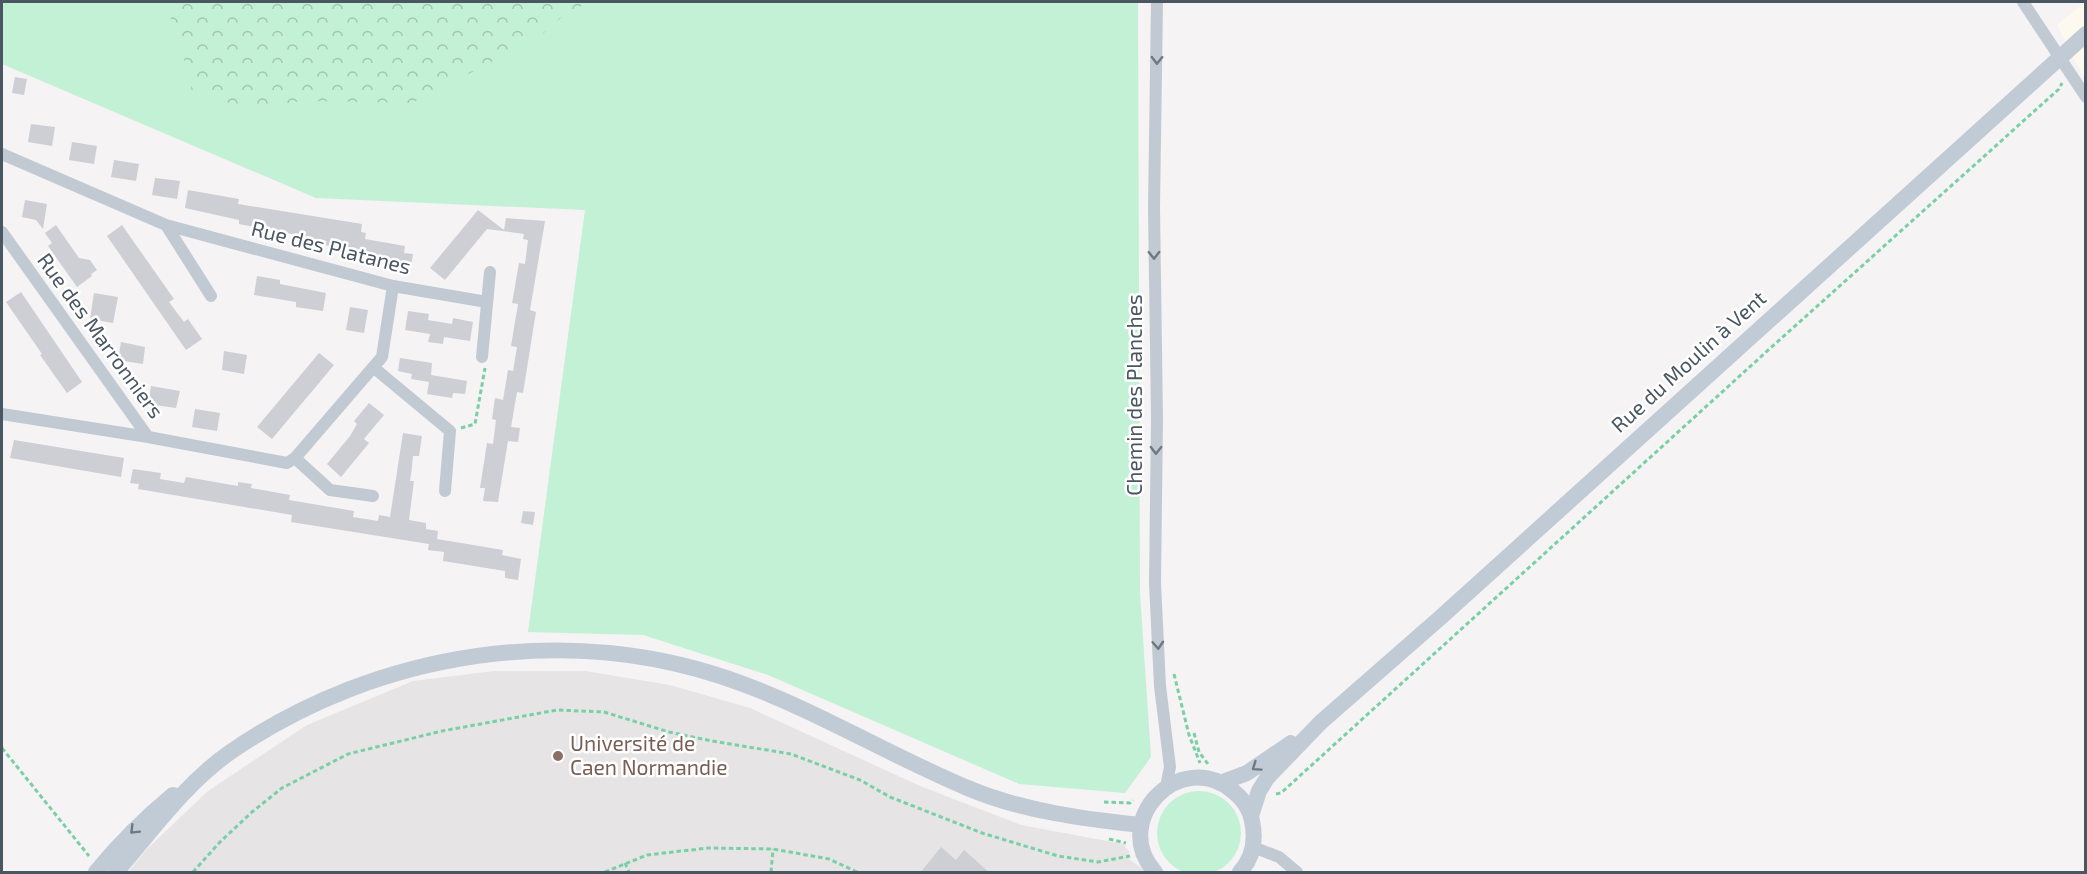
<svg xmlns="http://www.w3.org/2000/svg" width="2087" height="874" font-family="'Exo 2',sans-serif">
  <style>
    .commercial { fill: #fdf9ef }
    .education { fill: #e6e4e5 }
    .grass { fill: #c3f1d5 }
    .forest { fill: url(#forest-crowns) }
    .building { fill: #cdcfd5 }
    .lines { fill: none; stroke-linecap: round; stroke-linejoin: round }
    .path { stroke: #7ad0a6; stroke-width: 3; stroke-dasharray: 4.5 3; stroke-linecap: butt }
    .street { stroke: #c1cad2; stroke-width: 12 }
    .secondary { stroke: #c1cbd6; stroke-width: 16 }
    .oneway { stroke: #6e7983 }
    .oneway2 { stroke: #6e7984 }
    .education-dot { fill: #8d6e63; stroke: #fff; stroke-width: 2 }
    .labels { text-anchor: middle; stroke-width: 5; stroke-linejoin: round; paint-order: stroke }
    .street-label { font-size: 21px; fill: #4a5661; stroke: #fff }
    .education-label { font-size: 21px; fill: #785e54; stroke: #fff; text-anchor: start }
  </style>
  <defs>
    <pattern id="forest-crowns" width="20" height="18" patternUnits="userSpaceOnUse" patternTransform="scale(1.5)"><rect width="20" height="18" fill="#c3f1d5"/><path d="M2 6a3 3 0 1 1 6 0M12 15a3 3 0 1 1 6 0" fill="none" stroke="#a0c6b0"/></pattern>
  </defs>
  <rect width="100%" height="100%" fill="#f5f3f3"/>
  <path class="commercial" d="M2085 2V79L2057 25Z"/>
  <path class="education" d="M494 671H585L670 685 750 708 920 786 1021 825 1123 844 1129 851V859L1147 872H128L148 848 208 791 307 725 413 681Z"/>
  <path class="grass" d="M2 2H1138L1140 593 1151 757 1125 793 1019 784 768 675 643 635 528 632 585 210 316 198 2 64Z
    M1157 833a42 42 0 1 1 84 0a42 42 0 1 1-84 0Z"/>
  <path class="forest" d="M164 2H589L563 16 538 38 412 103 304 101 245 108 192 91 178 35Z"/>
  <path class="building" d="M15 77 27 79 24 95 12 93Z
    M31 124 55 127 52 146 28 142Z
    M72 142 97 146 94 164 69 160Z
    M114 160 139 164 136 181 111 177Z
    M155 178 180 181 177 199 152 195Z
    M188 190 239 199 238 204 362 224 361 232 366 233 365 239 405 246 404 253 413 254 411 266 370 260 371 255 358 253V251L307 242 308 237 239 224V220L185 208Z
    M25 200 47 204 43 229 36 220 22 217Z
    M478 210 504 230 506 218 545 221 530 310 536 312 523 393 517 392 511 427 520 428 518 442 508 441 498 502 483 501 485 488H480L487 443 493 444 496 420 492 419 495 398 503 400 508 370 513 371 517 347 511 346 518 304 512 303 519 263 525 264 528 240 523 239 524 234 487 229 445 280 430 268Z
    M56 225 79 258 90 260 97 270 91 274 92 276 77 287 48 246 52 243 45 233Z
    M122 225 174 299 169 302 184 322 188 319 202 339 186 350 107 236Z
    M257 276 280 280V284L326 293 323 311 296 307V302L254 295Z
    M21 292 82 382 67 393 40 355 42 354 6 302Z
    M94 293 118 297 113 323 90 319Z
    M350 307 368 310 364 333 346 330Z
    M408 311 429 314 428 320 452 324 453 318 473 322 470 341 444 337 443 344 428 342 430 334 405 330Z
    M121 342 145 347 143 364 118 360Z
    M224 351 247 355 244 374 222 370Z
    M319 353 334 365 272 439 257 427Z
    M400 358 432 363 431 375 467 381 465 394 453 393 452 398 427 394 429 382 411 379 412 374 398 371Z
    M151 386 180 391 176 408 148 404Z
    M369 403 384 415 364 439 369 443 341 477 327 464 350 436 357 424 354 421Z
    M195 409 220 413 217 431 192 427Z
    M403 433 422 436 419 456H413L412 467 410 481H414L409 520 426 523V529L438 531 437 539 503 550 502 555 521 559 518 580 505 578V571L443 561 444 552 428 550 429 544 291 522 292 515 138 489 139 484 130 483 133 469 161 473 160 479 184 483 186 477 238 486V482L252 484 251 488 290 495 289 500 354 511 353 517 378 521 379 515 390 517Z
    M14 440 124 458 121 477 10 458Z
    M523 511 535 512 533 525 521 523Z
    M941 847 956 860 964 850 990 873H920Z"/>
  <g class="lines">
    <path class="path" d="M461 428 475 424 485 368
      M1174 674 1189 735 1200 763
      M1194 733 1199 752 1208 764
      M2 748 89 856
      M1276 794 1281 793 1765 353 2059 89 2062 83
      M1104 802 1130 803 1133 800
      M1109 839 1126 843
      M625 863 629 872
      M193 872 220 842 252 812 282 788 348 754 442 731 557 710 604 712 669 732 712 741 791 754 860 780 890 797 982 833 1058 856 1098 862 1130 856
      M605 872 647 855 708 848 773 849 829 859 857 872
      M771 872 773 849"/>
    <path class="street" d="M1157 2 1154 208 1157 418 1155 583 1160 686 1170 767 1166 787
      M2023 2 2086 97
      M2 154 166 225 393 286 487 302
      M166 225 211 296
      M2 232 148 437 287 463 295 458 382 357 393 286
      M482 357 490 272
      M373 367 450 431 445 491
      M2 414 148 437
      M295 458 330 490 373 496
      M1253 847 1279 857 1297 872"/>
    <path class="secondary" d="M1220 783 1247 773 1291 743
      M1251 816 1259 791 1267 778 1321 722 1441 617 2086 34
      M96 872C119 844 144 819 173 795
      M116 872C151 832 185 784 229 753 378 650 572 620 743 684 821 713 893 757 970 789 1023 811 1084 819 1141 825
      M1155 872C1109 821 1180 747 1233 791 1243 799 1250 809 1252 821 1256 840 1253 858 1240 872"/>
  </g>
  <defs><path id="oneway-chevron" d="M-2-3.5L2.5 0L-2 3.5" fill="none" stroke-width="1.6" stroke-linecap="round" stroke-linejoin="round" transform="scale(1.5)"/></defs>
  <g class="oneway">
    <use href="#oneway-chevron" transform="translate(1157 60) rotate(91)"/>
    <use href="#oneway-chevron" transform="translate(1154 255) rotate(89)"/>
    <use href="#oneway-chevron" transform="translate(1156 450) rotate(91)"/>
    <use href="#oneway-chevron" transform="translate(1158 645) rotate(87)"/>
  </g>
  <g class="oneway2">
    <use href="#oneway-chevron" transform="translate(1256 767) rotate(145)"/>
    <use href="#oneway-chevron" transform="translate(134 830) rotate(135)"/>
  </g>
  <circle class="education-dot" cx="558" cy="756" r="6"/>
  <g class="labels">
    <g class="street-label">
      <text transform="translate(331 248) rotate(14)" y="7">Rue des Platanes</text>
      <text transform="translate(100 336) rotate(54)" y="7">Rue des Marronniers</text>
      <text transform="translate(1689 362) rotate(-42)" y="7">Rue du Moulin à Vent</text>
      <text transform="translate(1135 395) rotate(-90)" y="7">Chemin des Planches</text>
    </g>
    <g class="education-label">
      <text x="570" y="751">Université de<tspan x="570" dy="24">Caen Normandie</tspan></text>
    </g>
  </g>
  <rect width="2087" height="874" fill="none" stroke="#4a5661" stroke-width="6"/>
</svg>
